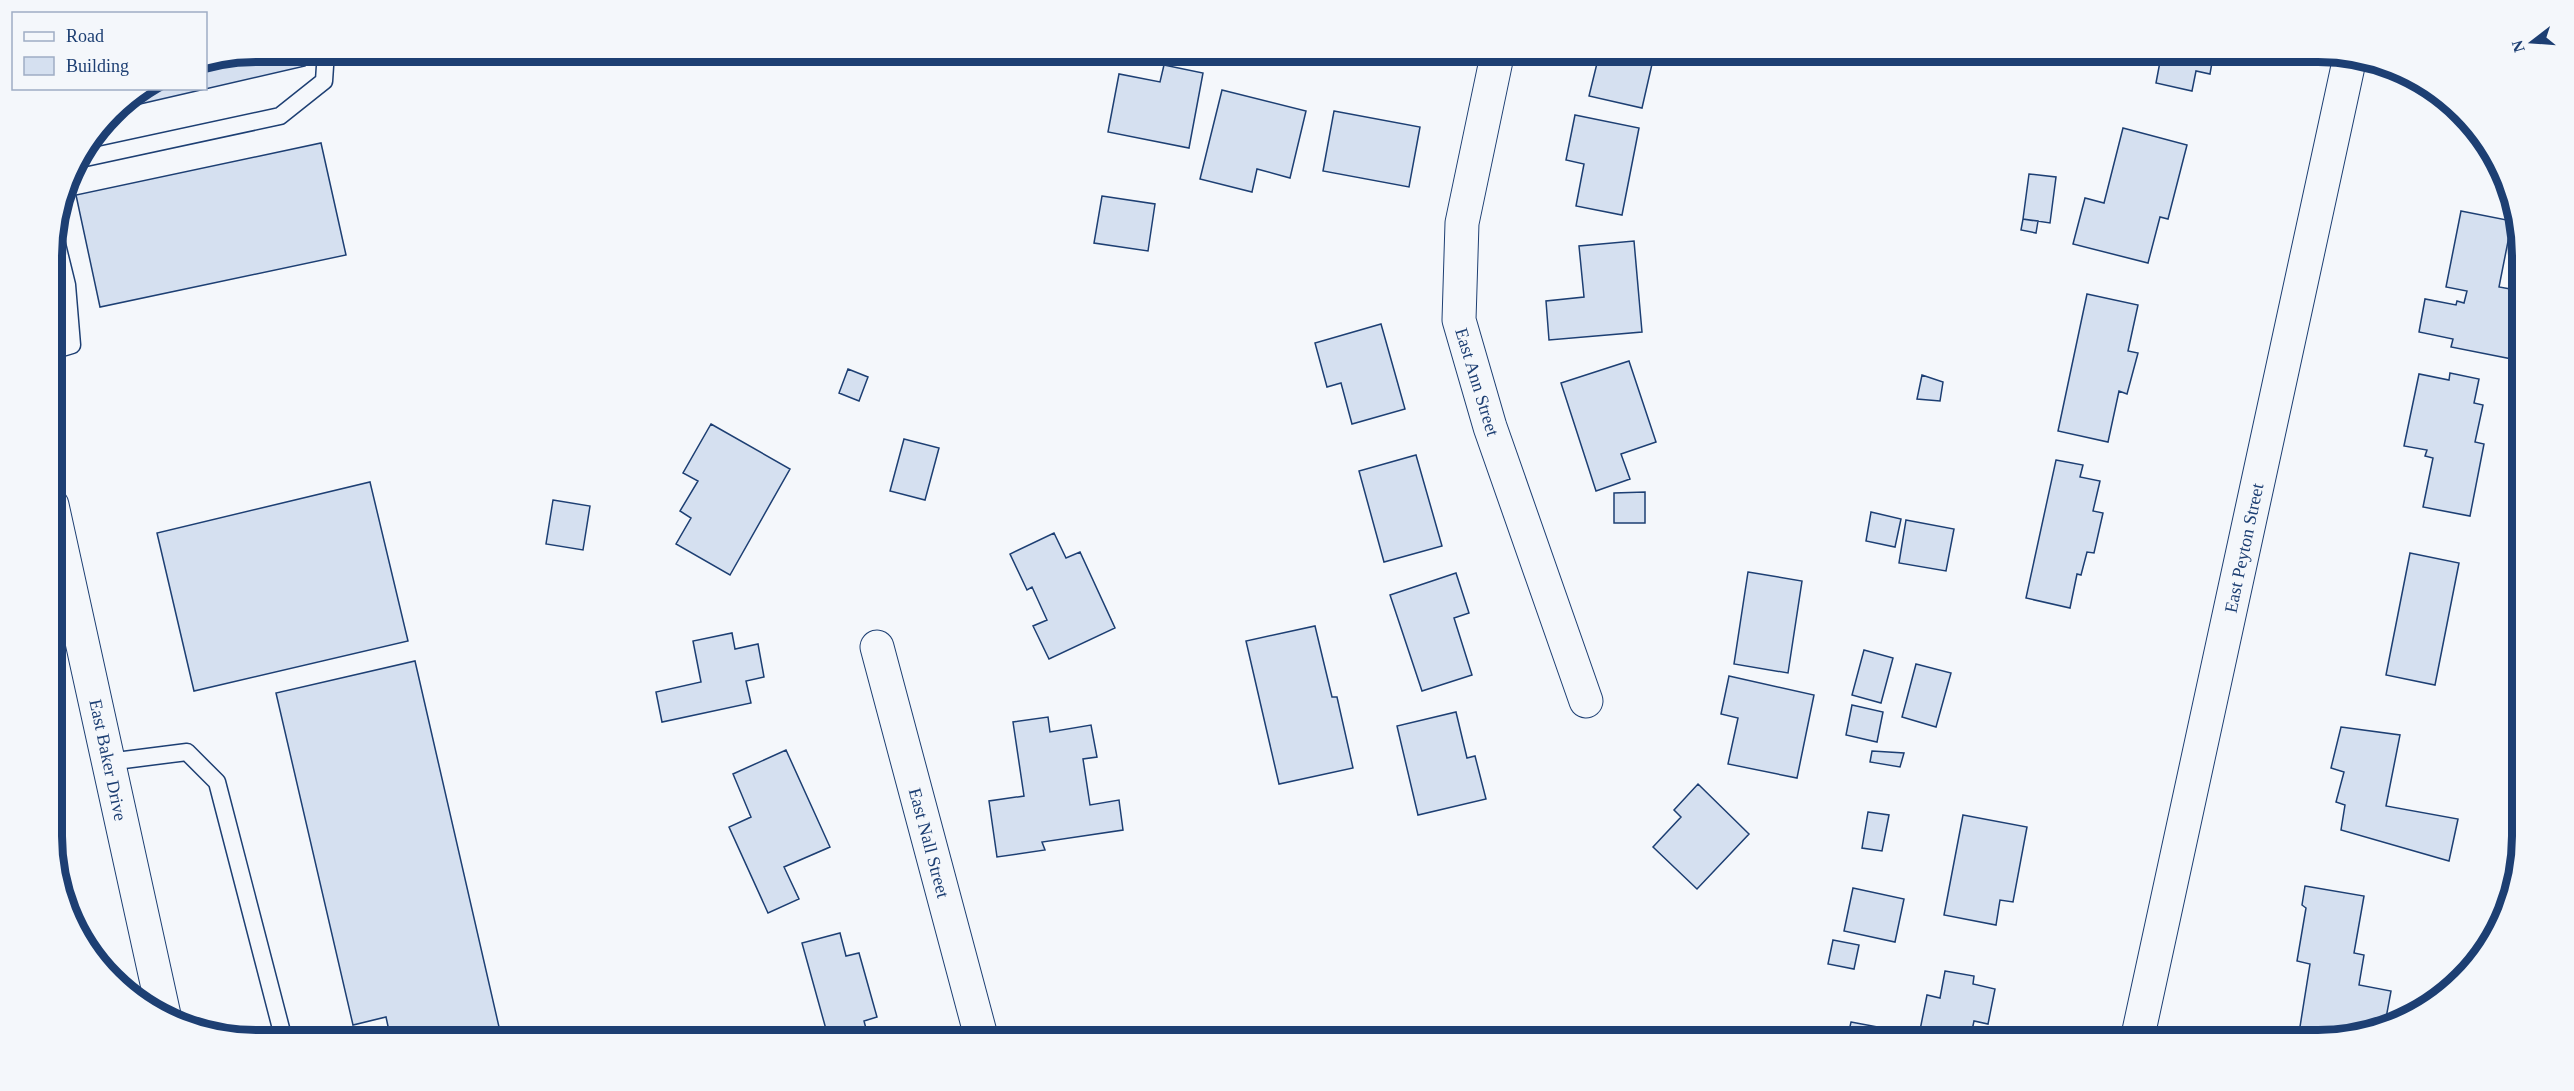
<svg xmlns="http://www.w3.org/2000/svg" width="2574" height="1091" font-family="'Times New Roman',serif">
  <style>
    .building { fill: #d5e0f0; stroke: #1d3f73; stroke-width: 1.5 }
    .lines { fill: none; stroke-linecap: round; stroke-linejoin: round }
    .lane-casing { stroke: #1d3f73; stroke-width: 19 }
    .street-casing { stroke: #1d3f73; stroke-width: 35 }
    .lane { stroke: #f4f7fb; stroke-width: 16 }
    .street { stroke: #f4f7fb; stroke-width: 33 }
    .labels { text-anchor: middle; stroke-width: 4.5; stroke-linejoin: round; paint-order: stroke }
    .street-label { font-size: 18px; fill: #1d3f73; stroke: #f4f7fb }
    .rim { fill: none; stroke: #1d3f73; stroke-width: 8 }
  </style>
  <rect width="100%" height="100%" fill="#f4f7fb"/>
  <path class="building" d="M255 51H301L305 66 114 110 120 102 142 88H206V61Z
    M1600 51H1655L1642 108 1589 96Z
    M2162 51H2214L2210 74 2196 71 2192 91 2156 83Z
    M1164 65 1203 73 1189 148 1108 132 1119 74 1160 82Z
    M1222 90 1306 111 1290 178 1257 169 1252 192 1200 179Z
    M1334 111 1420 127 1409 187 1323 171Z
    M1575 115 1639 128 1622 215 1576 206 1584 164 1566 160Z
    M2475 126 2481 131 2484 138 2473 136Z
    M2123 128 2187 145 2168 219 2160 217 2148 263 2073 244 2085 198 2104 203Z
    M321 143 346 255 100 307 76 195Z
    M2029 174 2056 177 2050 223 2023 219Z
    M1102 196 1155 204 1148 251 1094 243Z
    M2461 211 2512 221 2499 287 2521 291 2522 361 2451 347 2453 339 2419 332 2425 299 2456 305 2457 301 2464 303 2467 291 2446 287Z
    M2023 219 2038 221 2036 233 2021 230Z
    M1634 241 1642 332 1549 340 1546 301 1584 297 1579 246Z
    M2087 294 2138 305 2128 351 2138 353 2127 394 2119 391 2108 442 2058 431Z
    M1381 324 1405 409 1352 424 1341 383 1327 387 1315 343Z
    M1629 361 1656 442 1621 454 1630 479 1596 491 1561 383Z
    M848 369 868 377 859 401 839 393Z
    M2450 373 2479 379 2474 403 2483 405 2475 442 2484 444 2470 516 2423 507 2433 458 2425 456 2427 450 2404 446 2419 374 2449 380Z
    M1922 375 1943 382 1940 401 1917 399Z
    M711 424 790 469 730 575 676 544 691 518 680 511 698 481 683 473Z
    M904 439 939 448 925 500 890 491Z
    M1416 455 1442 546 1384 562 1359 471Z
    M2056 460 2083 465 2080 477 2100 481 2093 511 2103 513 2094 553 2087 552 2081 575 2077 574 2070 608 2026 598Z
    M370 482 408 641 194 691 157 533Z
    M1645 492V523H1614V493Z
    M553 500 590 506 583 550 546 544Z
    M1871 512 1901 519 1895 547 1866 541Z
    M1906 520 1954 529 1946 571 1899 563Z
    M1054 533 1066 558 1080 552 1115 628 1049 659 1033 626 1047 620 1032 587 1027 590 1010 554Z
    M2410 553 2459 563 2435 685 2386 675Z
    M1748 572 1802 581 1788 673 1734 664Z
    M1456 573 1469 613 1454 618 1472 675 1422 691 1390 595Z
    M1315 626 1332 697H1337L1353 768 1279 784 1246 641Z
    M732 633 735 649 758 644 764 677 746 681 751 703 662 722 656 692 701 682 693 641Z
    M1864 650 1893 658 1881 703 1852 695Z
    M415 661 502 1040H391L386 1017 353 1025 276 693Z
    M1916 664 1951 673 1936 727 1902 717Z
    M1729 676 1814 695 1797 778 1728 764 1738 718 1721 714Z
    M1852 705 1883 712 1877 742 1846 735Z
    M1456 712 1467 758 1475 756 1486 799 1418 815 1397 726Z
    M1048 717 1050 732 1091 725 1097 757 1083 759 1090 805 1119 800 1123 830 1042 842 1045 850 997 857 989 801 1024 796 1013 722Z
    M2341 727 2400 735 2386 806 2458 819 2449 861 2341 830 2345 805 2336 802 2344 772 2331 768Z
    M786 750 830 847 784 867 799 899 768 913 729 827 751 817 733 774Z
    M1872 751 1904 753 1900 767 1870 762Z
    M1698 784 1749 834 1697 889 1653 847 1681 817 1674 810Z
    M1868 812 1889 815 1882 851 1862 848Z
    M1963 815 2027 827 2013 902 2000 900 1996 925 1944 915Z
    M2305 886 2364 896 2354 953 2364 955 2359 985 2391 991 2384 1029 2374 1031 2352 1027 2347 1037 2333 1039 2299 1033 2310 964 2297 961 2306 908 2302 905Z
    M1853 888 1904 899 1895 942 1844 931Z
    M840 933 846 956 859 953 877 1017 864 1021 869 1040H829L802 943Z
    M1833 940 1859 945 1854 969 1828 964Z
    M1945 971 1974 976 1973 984 1995 989 1988 1024 1974 1021 1970 1040H1921L1923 1031 1920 1030 1927 995 1940 998Z
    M1851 1022 1910 1033 1908 1040H1847Z"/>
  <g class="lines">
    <defs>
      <path id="lane" d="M76 160 280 116 324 81 326 51
        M52 351 72 345 67 285 54 232
        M108 762 187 752 217 782 284 1040"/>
      <path id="street" d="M1498 51 1462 223 1459 320 1490 427 1586 701
        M52 505 164 1015
        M877 647 982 1040
        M2137 1040 2350 57"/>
    </defs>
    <use href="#lane" class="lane-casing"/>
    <use href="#street" class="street-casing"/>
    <use href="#lane" class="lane"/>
    <use href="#street" class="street"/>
  </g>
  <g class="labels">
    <g class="street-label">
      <text transform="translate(1477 382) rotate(73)" y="6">East Ann Street</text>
      <text transform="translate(2244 548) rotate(-78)" y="6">East Peyton Street</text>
      <text transform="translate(108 760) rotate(78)" y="6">East Baker Drive</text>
      <text transform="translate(929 843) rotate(75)" y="6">East Nall Street</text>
    </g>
  </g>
  <path d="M0 0H2574V1091H0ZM256 62H2318A194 194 0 0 1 2512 256V836A194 194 0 0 1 2318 1030H256A194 194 0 0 1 62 836V256A194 194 0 0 1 256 62Z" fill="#f4f7fb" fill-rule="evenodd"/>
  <path class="rim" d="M256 62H2318A194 194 0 0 1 2512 256V836A194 194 0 0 1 2318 1030H256A194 194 0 0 1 62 836V256A194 194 0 0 1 256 62Z"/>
  <rect x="12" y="12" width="195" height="78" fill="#f4f7fb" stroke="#9eadc5" stroke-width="1.5"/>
  <rect x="24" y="32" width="30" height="9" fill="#f4f7fb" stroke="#9eadc5" stroke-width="1.5"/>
  <text x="66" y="42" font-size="18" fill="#1d3f73">Road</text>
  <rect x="24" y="57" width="30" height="18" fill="#d5e0f0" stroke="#9eadc5" stroke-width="1.5"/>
  <text x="66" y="72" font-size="18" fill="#1d3f73">Building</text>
  <g transform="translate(2532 42) rotate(253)" stroke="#f4f7fb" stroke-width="4.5" paint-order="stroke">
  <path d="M0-4.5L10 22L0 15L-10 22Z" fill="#1d3f73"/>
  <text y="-9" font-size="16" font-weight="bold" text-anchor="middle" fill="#1d3f73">N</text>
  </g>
</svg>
